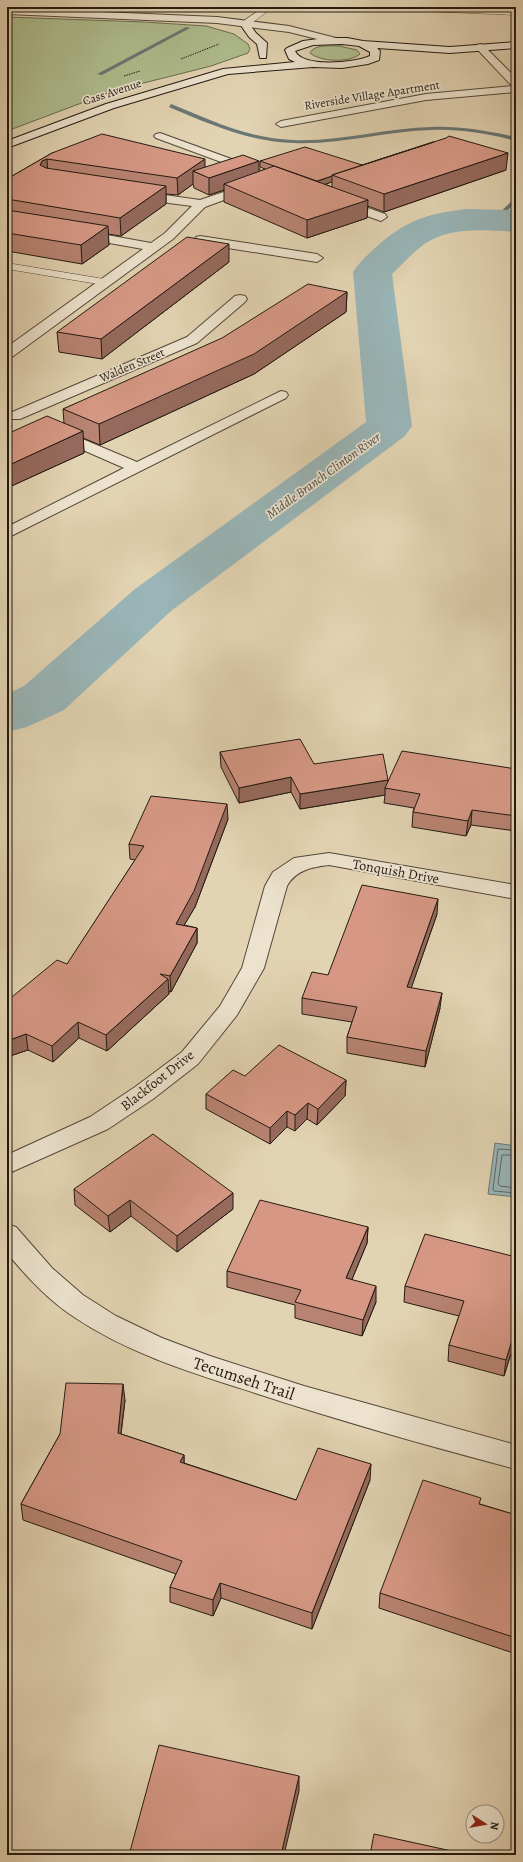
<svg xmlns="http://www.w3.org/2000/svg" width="523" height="1862" font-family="Alegreya,serif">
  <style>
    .green { fill: #afbe8f; stroke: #696c50 }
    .water { fill: #99b5b7; stroke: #6a7775 }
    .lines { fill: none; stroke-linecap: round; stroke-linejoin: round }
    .shore { stroke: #5e6864; stroke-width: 1 }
    .stream { fill: #6a7775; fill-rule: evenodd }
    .river { fill: #99b5b7; fill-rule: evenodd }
    .service-casing { stroke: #53483a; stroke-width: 1 }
    .minor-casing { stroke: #53483a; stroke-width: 2 }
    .tertiary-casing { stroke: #53483a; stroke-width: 2 }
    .secondary-casing { stroke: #231a12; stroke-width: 2 }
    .path { stroke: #231a12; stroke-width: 1; stroke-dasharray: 1.5 1; stroke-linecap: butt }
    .service { fill: #ece2cd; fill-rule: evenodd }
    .minor { fill: #ece2cd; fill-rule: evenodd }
    .tertiary { fill: #ece2cd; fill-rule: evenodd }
    .secondary { fill: #ece2cd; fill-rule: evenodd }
    .wall { fill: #b88372; stroke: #231a12; fill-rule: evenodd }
    .shaded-wall { fill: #966a5d; stroke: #231a12 }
    .building { fill: #d69885; stroke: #231a12 }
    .labels { text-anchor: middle; stroke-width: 3.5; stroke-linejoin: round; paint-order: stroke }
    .far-street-label { font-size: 12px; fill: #231a12; stroke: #ece2cd }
    .far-water-label { font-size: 13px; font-style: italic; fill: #464844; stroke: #ece2cd }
    .street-label { font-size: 14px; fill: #231a12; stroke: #ece2cd }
    .near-street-label { font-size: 17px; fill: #231a12; stroke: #ece2cd }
  </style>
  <rect width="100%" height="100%" fill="#e2d3b2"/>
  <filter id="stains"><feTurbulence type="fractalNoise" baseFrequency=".005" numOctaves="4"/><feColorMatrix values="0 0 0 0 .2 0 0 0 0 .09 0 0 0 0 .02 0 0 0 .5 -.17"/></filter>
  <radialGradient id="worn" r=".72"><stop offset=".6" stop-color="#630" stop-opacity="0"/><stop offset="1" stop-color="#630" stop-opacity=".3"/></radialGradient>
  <path class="green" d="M7 17 144 22 206 26 234 34 248 44 250 49 248 53 211 66 116 90 7 131Z
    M339 46 357 50 360 54C350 63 320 62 310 53 314 44 330 46 339 46Z"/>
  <path class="water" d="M495 1143 516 1146V1197L488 1194Z"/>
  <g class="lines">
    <path class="shore" d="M516 1150 498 1149 493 1189 494 1191 516 1193
      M516 1155H502L498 1184 500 1186 516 1188"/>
    <path class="stream" d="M186 27 190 28 102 75 97 74Z
      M171 104C184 109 197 115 210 120 237 131 264 139 293 140 340 142 385 128 432 127 460 126 488 131 516 137V141C489 134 461 129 432 130 386 131 340 145 294 143 250 142 209 124 169 107Z
      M516 197V202L498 220H494V218Z"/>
    <path class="river" d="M466 209 516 210V232C488 230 456 227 431 240 416 248 404 263 392 274L412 426 405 436 171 611 64 710 27 727 7 732V694L24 686 135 589 366 422 353 272C359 262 368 255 376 247 406 220 427 214 466 209Z"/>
    <defs>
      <path id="service" d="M51 7H59L52 15H46L45 13Z
        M264 7H273L248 26H242V22Z
        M372 7H426L516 11V15L376 9Z
        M7 263 104 279 109 282 104 285 7 269Z"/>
      <path id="minor" d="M480 44 483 45 516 78V92L426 100 281 127 276 124 281 121 426 94 512 86 477 49 475 47 477 45Z
        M160 133 259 169 261 171 255 174 251 173 156 138 154 136 156 134Z
        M253 182 257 184 259 186 257 188 205 207 173 239 12 357 7 358V347L143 249 75 237 73 234 75 231 79 230 151 243 165 233 192 206 137 199 133 198 131 195 133 192 137 191 200 200Z
        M340 198 385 214 387 217 381 221 336 205 334 202Z
        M200 236 317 254 323 258 317 262 196 243 194 240 196 237Z
        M240 295 245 296 247 299 245 302 197 343 20 419H10L8 416 10 413 187 337 235 296Z
        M281 391 286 392 288 395 286 398 7 538V527L124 468 51 436 48 433 51 430H61L137 462Z
        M329 853 516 885V899L329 865C312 867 296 870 287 886L264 968 237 1015 198 1064 153 1099 108 1129 7 1174V1155L90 1117 135 1087 182 1052 220 1006 242 968 265 886 273 872 294 858Z
        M7 1224 16 1227 52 1268 83 1295 116 1316 162 1338 210 1356 304 1386 516 1445V1469C428 1446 341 1421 255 1393 193 1373 129 1354 74 1317 48 1300 27 1277 7 1253Z"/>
      <path id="tertiary" d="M7 8 217 17 289 26 340 39 342 41 337 44 289 32 217 23 7 14Z"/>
      <path id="secondary" d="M245 21 248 22 256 33 267 43 266 58H260L257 44 249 37 240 24Z
        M325 38H347L363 41 450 47 516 42V48L450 53 377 48 380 51 379 60 368 64 342 68 313 67 228 74 114 108 7 148V141L106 104 223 69 295 62 289 59 285 50 287 48 303 41ZM342 44 359 46 370 52V56C355 63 303 68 295 51L313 45Z"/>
    </defs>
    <use href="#service" class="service-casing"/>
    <use href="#minor" class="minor-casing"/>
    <use href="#tertiary" class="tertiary-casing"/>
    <use href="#secondary" class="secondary-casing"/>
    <path class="path" d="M181 59 219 44
      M124 76 140 71"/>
    <use href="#service" class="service"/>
    <use href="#minor" class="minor"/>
    <use href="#tertiary" class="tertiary"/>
    <use href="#secondary" class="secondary"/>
  </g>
  <path class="wall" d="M52 153 259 172 265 169 260 167V161L506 170 384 212 368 206 367 218 307 238 224 202V190L209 195 194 188 193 184 178 195 166 194V204L121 236 108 234 109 245 82 264 7 251V179ZM332 182V187L325 184Z
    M229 262 102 359 59 352 57 332Z
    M347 292 346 312 254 374 100 445 83 438 84 453 7 488V434L64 423 63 409Z
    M220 752 314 764 388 780 387 783 516 769V831L471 825 466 836 412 827 413 812 414 808 384 803 385 795 300 809 291 792 239 803 221 767Z
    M228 819 195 907 184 925 197 928V943L171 992 169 991V994L107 1051 79 1038 53 1062 28 1050 7 1057 135 860 130 859 129 844Z
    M437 914 411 988 440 1008 425 1067 347 1053V1037L352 1022 302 1014V998L328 975Z
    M245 1076 346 1080 345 1096 317 1125 307 1119 295 1131 287 1127 270 1144 206 1109V1094Z
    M74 1189 233 1209 177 1252 131 1216 110 1232 75 1205Z
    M368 1227 367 1243 352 1279 376 1302 362 1336 295 1318V1305L227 1287V1271Z
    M516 1257V1337L504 1376 448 1361 449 1345 459 1316 404 1302 405 1286Z
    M125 1400 121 1434 184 1455V1463L296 1500 370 1480 312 1629 221 1598 213 1616 170 1602V1587L176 1574 23 1520 21 1504 60 1434Z
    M480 1504 516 1515V1654L379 1608 380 1593Z"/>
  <path class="shaded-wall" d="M508 153 506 170 384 212V194Z
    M47 159 48 177 40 165 42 161Z
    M205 159V176L193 171V184L178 195 177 178Z
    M259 161V178L224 184V190L209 195V178Z
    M332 176V182L316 187V182Z
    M166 186V204L121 236 120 218Z
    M368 200 367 218 307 238V220Z
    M108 226 109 245 82 264 81 245Z
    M229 244V262L102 359 101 339Z
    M347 292 346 312 254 374 100 445 99 424Z
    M83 431 84 453 7 488V466Z
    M291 777V792L239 803V788Z
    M388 780 387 789 385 788V795L300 809V794Z
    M227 804 228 819 195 907 176 939V924Z
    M472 810 471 825 466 836 468 821Z
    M438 899 437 914 406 1003 407 987Z
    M197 928V943L171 992 170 976Z
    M168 979 169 994 107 1051 106 1035Z
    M442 993 440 1008 425 1067 426 1051Z
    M78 1022 79 1038 53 1062 52 1046Z
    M26 1034 28 1050 7 1057V1041Z
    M346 1080 345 1096 317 1125 318 1109Z
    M308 1103 307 1119 295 1131V1115Z
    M287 1111V1127L270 1144V1128Z
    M233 1193V1209L177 1252V1236Z
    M130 1200 131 1216 110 1232 108 1216Z
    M368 1227 367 1243 346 1294V1278Z
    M376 1286V1302L362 1336 363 1320Z
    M516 1327V1337L504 1376 506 1360Z
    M123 1384 125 1400 119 1449 118 1433Z
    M184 1455V1471L180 1462Z
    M371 1464 370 1480 312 1629V1613Z
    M220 1583 221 1598 213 1616V1600Z
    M299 1776V1791L284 1855H281Z"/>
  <path class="building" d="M102 134 205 159 177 178 47 159 42 161 40 165 46 168 166 186 120 218 7 199V179L52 153Z
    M449 136 508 153 384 194 332 175 446 138Z
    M433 142H434L332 175V176L317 181 260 161 305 147 362 165Z
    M243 155 259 161 209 178 193 171Z
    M274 166 368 200 307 220 224 184Z
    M7 210 108 226 81 245 7 233Z
    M187 237 229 244 101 339 57 332Z
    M308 284 347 292 254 354 99 424 63 409 222 338Z
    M47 416 83 431 7 466V434Z
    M300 739 314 764 383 754 388 780 300 794 291 777 239 788 220 752Z
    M402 751 516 769V816L472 810 468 821 413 812 420 794 385 788Z
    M151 796 227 804 194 891 176 924 197 928 170 976 160 974 168 979 106 1035 78 1022 52 1046 26 1034 7 1041V1001L57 960 67 964 144 846 129 844Z
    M362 885 438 899 407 987 442 993 426 1051 347 1037 357 1007 302 998 312 972 328 975Z
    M279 1045 346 1080 318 1109 308 1103 295 1115 287 1111 270 1128 206 1094 233 1070 245 1076Z
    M153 1134 233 1193 177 1236 130 1200 108 1216 74 1189Z
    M260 1200 368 1227 346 1278 376 1286 363 1320 295 1302 301 1290 227 1271Z
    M425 1234 516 1257V1327L506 1360 449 1345 464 1301 405 1286Z
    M66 1383 123 1384 118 1433 184 1455 180 1462 296 1500 318 1448 371 1464 312 1613 220 1583 213 1600 170 1587 182 1561 21 1504 60 1434Z
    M423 1480 481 1498 479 1504 516 1515V1638L380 1593Z
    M159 1745 299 1776 281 1855H129Z
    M374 1834 470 1855H370Z"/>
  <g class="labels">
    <g class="far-street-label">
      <text transform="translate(112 92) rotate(-18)" y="4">Cass Avenue</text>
      <text transform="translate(372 95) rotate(-9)" y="4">Riverside Village Apartment</text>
      <text transform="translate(132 365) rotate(-23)" y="4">Walden Street</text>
    </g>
    <g class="far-water-label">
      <text transform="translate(323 475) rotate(-36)" y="5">Middle Branch Clinton River</text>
    </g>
    <g class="street-label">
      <text transform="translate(396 871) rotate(10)" y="5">Tonquish Drive</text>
      <text transform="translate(157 1080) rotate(-38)" y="5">Blackfoot Drive</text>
    </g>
    <g class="near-street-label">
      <text transform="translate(244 1378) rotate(18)" y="6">Tecumseh Trail</text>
    </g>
  </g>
  <rect width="523" height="1862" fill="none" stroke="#e2d3b2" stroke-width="24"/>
  <rect x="8" y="8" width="507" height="1846" fill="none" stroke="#231a12" stroke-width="2"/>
  <rect x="12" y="12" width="499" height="1838" fill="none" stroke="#231a12"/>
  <g transform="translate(485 1824) rotate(101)"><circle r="19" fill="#ece2cd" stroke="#9c9282"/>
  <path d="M0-3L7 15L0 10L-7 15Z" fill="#8f2418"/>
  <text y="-6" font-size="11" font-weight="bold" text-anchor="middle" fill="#231a12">N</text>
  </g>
  <rect width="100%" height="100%" filter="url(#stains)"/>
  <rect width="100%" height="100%" fill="url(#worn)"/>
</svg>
